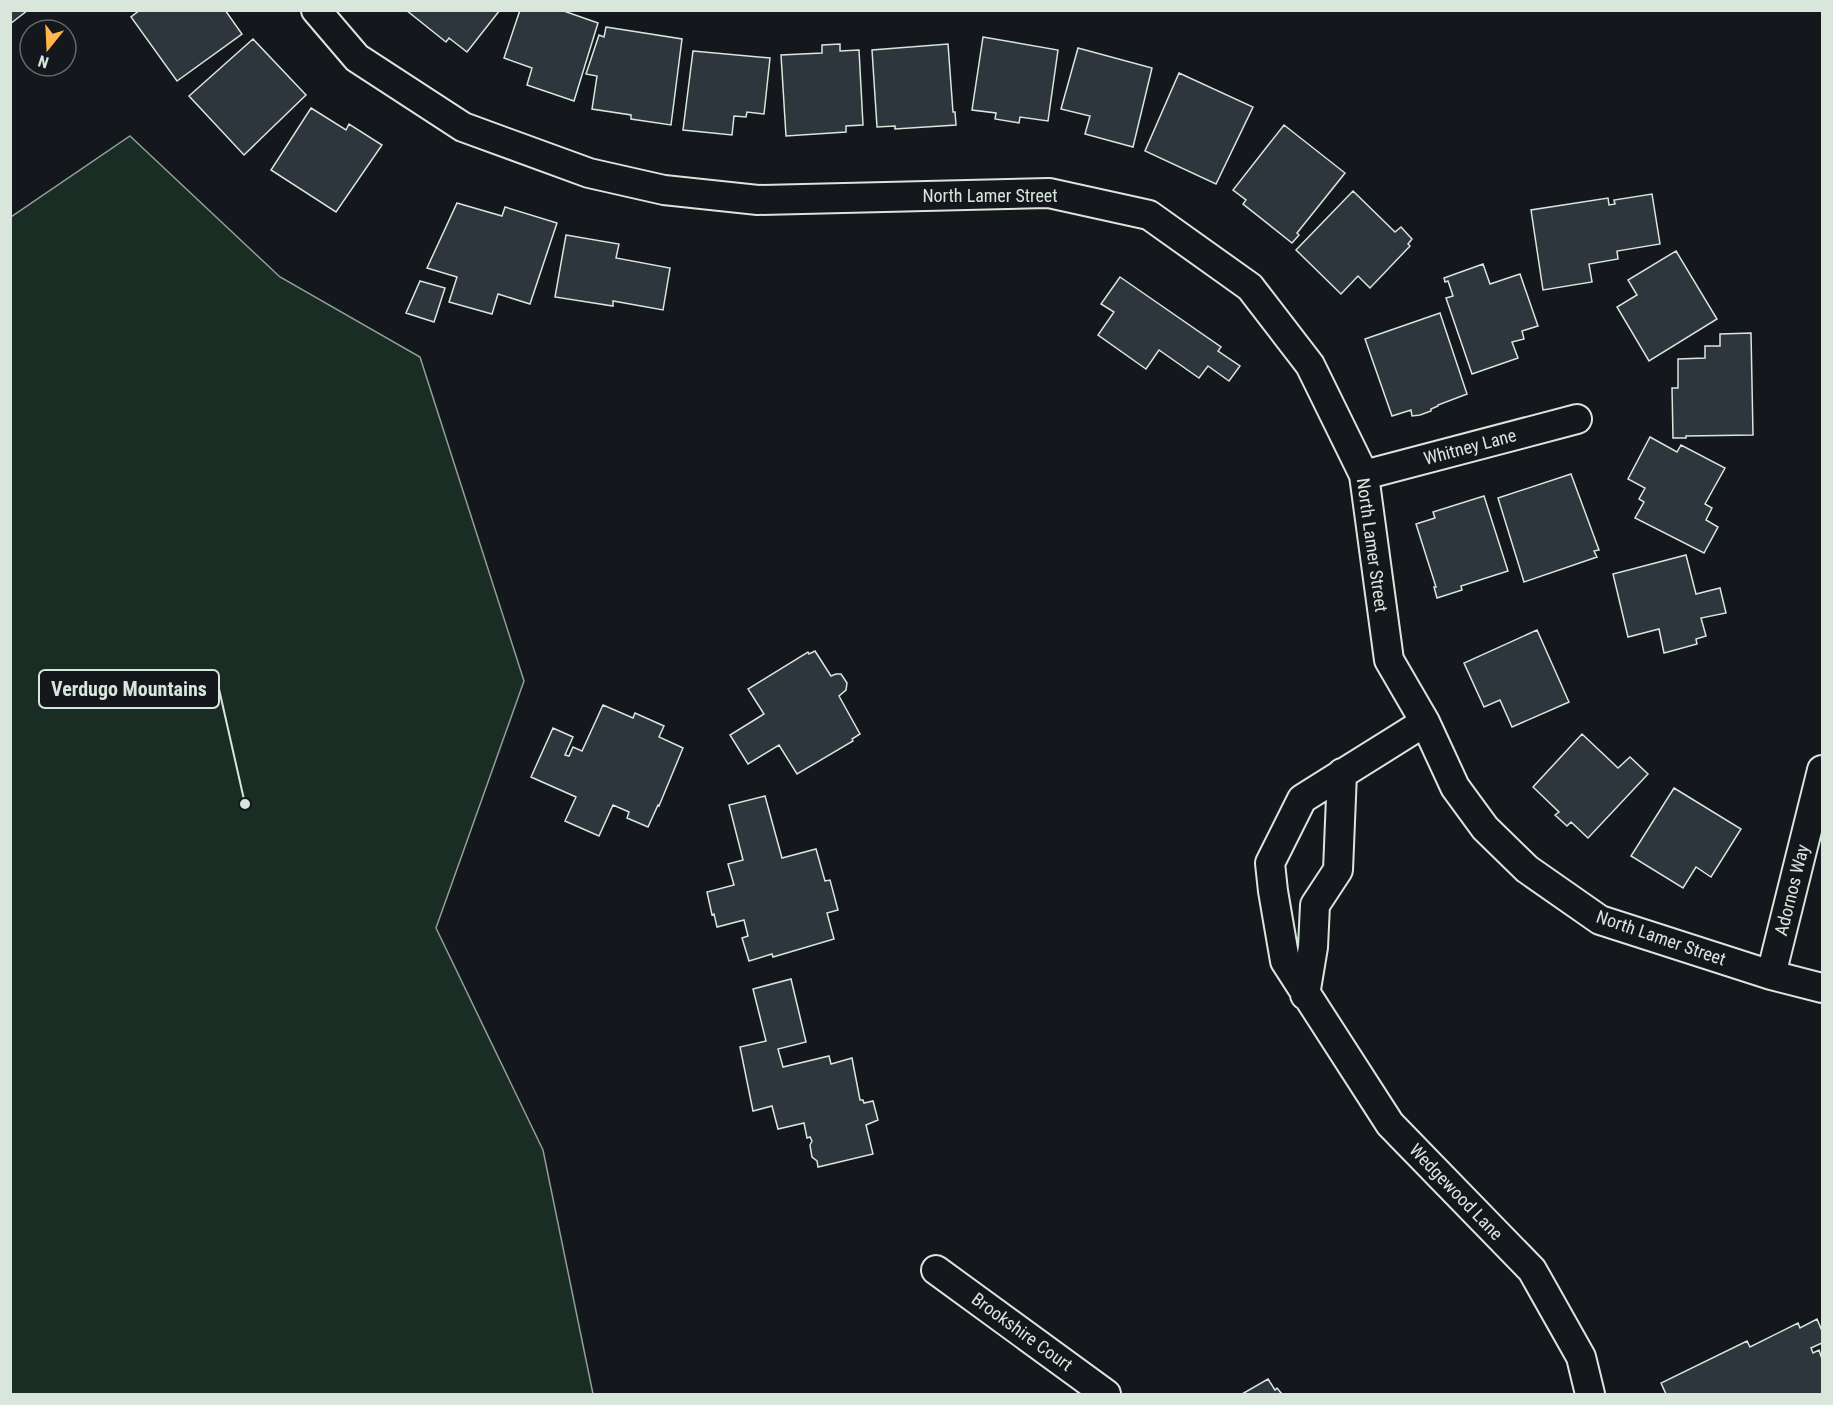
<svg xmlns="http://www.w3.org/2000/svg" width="1833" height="1405" font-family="'Roboto Condensed',sans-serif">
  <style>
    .green { fill: #1a2d24; stroke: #939e99; stroke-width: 1.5 }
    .building { fill: #2c363c; stroke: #d8e6dc; stroke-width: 1.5 }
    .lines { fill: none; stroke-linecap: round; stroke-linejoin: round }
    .minor-casing { stroke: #d8e6dc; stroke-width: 32 }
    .minor { stroke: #14181c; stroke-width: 28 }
    .labels { text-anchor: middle; stroke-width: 4.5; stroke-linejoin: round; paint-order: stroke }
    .street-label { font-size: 18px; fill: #d8e6dc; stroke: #14181c }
    .leader { fill: none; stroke: #d8e6dc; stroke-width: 2 }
    .callout-dot { fill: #d8e6dc; stroke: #14181c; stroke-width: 2 }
    .callout { fill: #14181c; stroke: #d8e6dc; stroke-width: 2 }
    .callout-label { font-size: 20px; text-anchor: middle; font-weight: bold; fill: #d8e6dc }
  </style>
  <rect width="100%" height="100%" fill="#14181c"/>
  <path class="green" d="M130 136 280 277 420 357 524 681 436 928 543 1150 593 1394H11V217Z"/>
  <path class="building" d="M10 10H28L10 24Z
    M140 10H225L242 34 177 81 131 17Z
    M406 10H500L467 52 449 38 446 42Z
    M520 10H561L598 23 574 101 527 85 532 68 504 58Z
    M606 27 682 39 671 125 631 119V115L592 109 597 76 586 74 599 35 604 37Z
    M983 37 1058 50 1048 121 1020 117 1019 123 995 119 996 113 972 110Z
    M253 39 306 95 244 155 189 96Z
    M840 44V51L859 50 863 125 846 126V132L786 136 781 55 822 53V45Z
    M948 44 953 112H955L956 125 895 129V126L877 127 872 50Z
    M1078 48 1152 68 1133 147 1085 134 1090 116 1061 109Z
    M693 51 770 58 764 114 747 112 746 117 734 116 732 135 683 130Z
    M1179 73 1253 107 1216 184 1145 151Z
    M311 108 346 130 349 124 382 145 336 212 271 170Z
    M1284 125 1345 173 1297 233 1299 235 1292 243 1243 204 1246 200 1233 190Z
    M1353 191 1395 232 1401 227 1412 239 1408 244 1410 246 1370 288 1358 276 1341 294 1296 250Z
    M1652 194 1660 244 1617 251 1618 259 1589 264 1592 282 1543 290 1531 210 1608 198 1609 205 1615 204 1614 200Z
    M457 203 502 216 505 207 557 223 530 304 498 294 492 314 449 302 457 277 427 268Z
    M566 235 619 244 616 258 670 268 663 310 613 301V306L555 297Z
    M1676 251 1717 319 1649 361 1617 307 1637 295 1628 280Z
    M1483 264 1490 284 1520 274 1538 326 1522 331 1524 339 1512 342 1518 358 1472 374 1446 298 1453 296 1448 281 1445 282 1444 278Z
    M1120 277 1221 347 1218 351 1240 366 1229 381 1208 366 1199 378 1159 350 1146 369 1098 335 1114 312 1101 304Z
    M420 281 445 288 434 322 406 313Z
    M1440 313 1467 394 1438 405V406L1431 409V411L1420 415 1412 416 1411 410 1392 416 1365 339Z
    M1751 333 1753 435 1686 436V438H1673L1672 388H1678V359L1705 358V346H1720V334Z
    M1650 437 1677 452 1681 445 1725 468 1705 504 1712 508 1706 520 1718 527 1704 553 1635 518 1644 502 1639 499 1645 488 1628 479Z
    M1571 474 1599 550 1594 551 1597 557 1524 582 1498 498Z
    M1484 496 1508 571 1461 586 1462 590 1437 598 1434 587H1436L1416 524 1435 518 1433 512Z
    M1686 555 1696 594 1720 588 1726 613 1701 618 1706 636 1696 639 1697 644 1664 653 1659 629 1628 637 1613 574Z
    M1537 630 1569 702 1512 727 1500 700 1484 707 1464 663Z
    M815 651 831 676 836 674H841L847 683 846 690 839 696 860 734 852 739 853 741 797 774 779 745 748 764 730 735 764 714 748 689 808 652 809 654Z
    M603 705 633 718 635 713 664 726 659 737 683 748 659 806 658 805 648 827 627 818 629 812 613 805 599 836 565 821 576 797 531 777 553 728 573 737 565 755 569 756 573 747 582 751Z
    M1582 734 1618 768 1630 757 1648 774 1588 838 1571 822 1567 826 1555 815 1559 812 1533 787Z
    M1674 788 1741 829 1711 877 1696 867 1683 888 1631 856Z
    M765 796 782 858 816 849 825 881 830 880 838 910 827 913 834 939 773 957 772 954 749 961 742 938 748 936 744 920 717 927 714 914 712 915 707 892 734 885 728 864 743 860 729 805Z
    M791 979 806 1042 778 1049 783 1067 829 1056 831 1064 852 1058 860 1100H863L864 1103 873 1101 878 1120 866 1125 873 1154 818 1167 817 1161 812 1157 810 1145 812 1141 810 1137 807 1138 804 1123 778 1129 772 1106 753 1111 740 1047 766 1041 753 989Z
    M1817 1319 1822 1331V1343L1811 1348 1813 1353 1819 1350 1822 1359V1394H1666L1661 1383 1747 1341 1750 1347 1798 1323 1800 1328Z
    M1268 1379 1275 1390 1277 1388 1282 1394H1242Z"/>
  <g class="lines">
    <defs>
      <path id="minor" d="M316 10 357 58 463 127 589 173 664 190 758 200 1049 193 1149 215 1250 287 1310 365 1364 475 1389 660 1425 722 1455 787 1485 828 1527 869 1600 920 1771 975 1822 988
        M1364 475 1577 419
        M1425 722 1302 799 1270 863 1273 891 1285 961 1390 1124 1532 1270 1581 1357 1590 1394
        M1771 975 1822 770
        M1305 995 1313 947 1315 905 1338 870 1342 773
        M936 1270 1106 1394"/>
    </defs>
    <use href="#minor" class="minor-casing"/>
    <use href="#minor" class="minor"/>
  </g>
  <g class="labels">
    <g class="street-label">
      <text x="990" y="202">North Lamer Street</text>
      <text transform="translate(1470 447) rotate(-15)" y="6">Whitney Lane</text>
      <text transform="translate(1372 545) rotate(82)" y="6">North Lamer Street</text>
      <text transform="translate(1792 890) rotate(-76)" y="6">Adornos Way</text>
      <text transform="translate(1661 938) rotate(19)" y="6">North Lamer Street</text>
      <text transform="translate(1456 1192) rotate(46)" y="6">Wedgewood Lane</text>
      <text transform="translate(1022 1332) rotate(36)" y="6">Brookshire Court</text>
    </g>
  </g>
  <path class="leader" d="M245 804L219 689"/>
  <circle class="callout-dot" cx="245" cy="804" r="6"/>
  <rect class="callout" x="39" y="670" width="180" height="38" rx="6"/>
  <g class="callout-label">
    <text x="129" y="696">Verdugo Mountains</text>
  </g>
  <rect width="1833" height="1405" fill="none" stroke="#d8e6dc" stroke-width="24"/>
  <g transform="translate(48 48) rotate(198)"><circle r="28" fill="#14181c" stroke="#626a69" stroke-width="1.5"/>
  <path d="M0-4.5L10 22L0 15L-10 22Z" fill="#ffb74d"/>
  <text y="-9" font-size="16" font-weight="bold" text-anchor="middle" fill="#d8e6dc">N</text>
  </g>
</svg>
